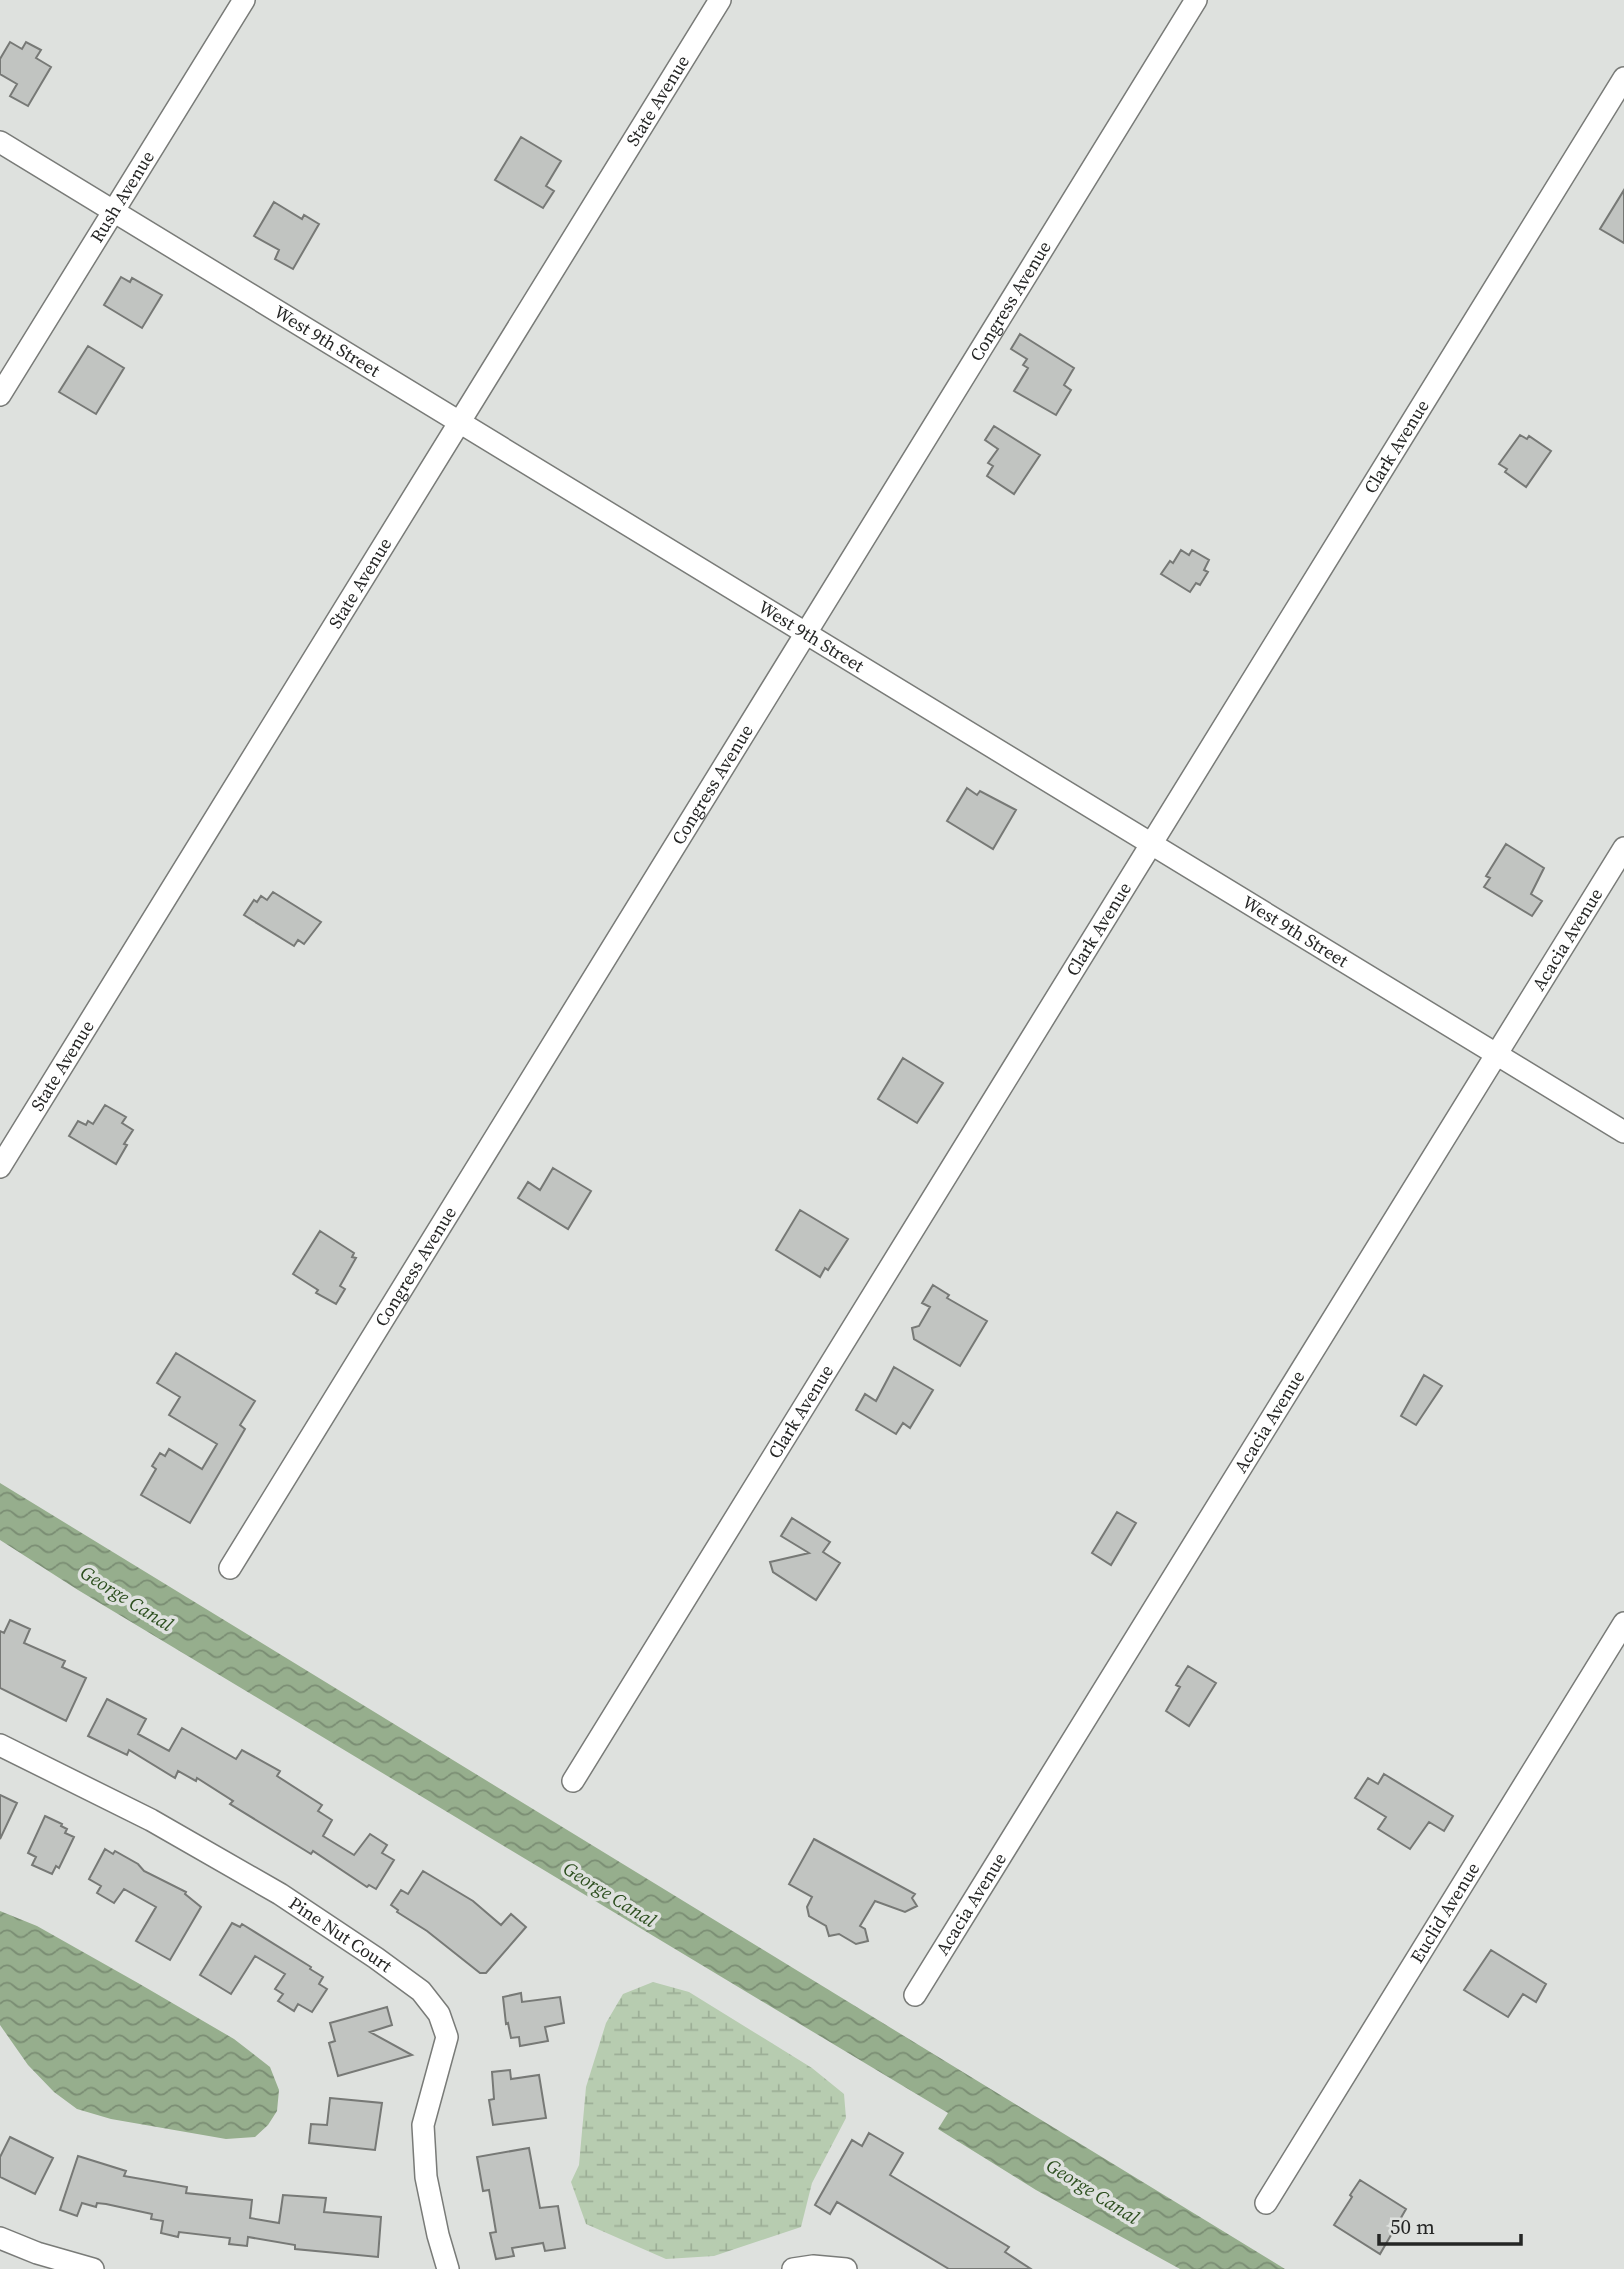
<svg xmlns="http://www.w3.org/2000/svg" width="1624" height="2269" font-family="'Source Serif 4',serif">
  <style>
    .wetland { fill: url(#wetland-marsh) }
    .water { fill: url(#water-waves) }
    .building { fill: #c1c4c1; stroke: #777976; stroke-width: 2 }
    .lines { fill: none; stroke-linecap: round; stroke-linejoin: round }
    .minor-casing { stroke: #797b78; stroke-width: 24 }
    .minor { stroke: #fff; stroke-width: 21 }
    .labels { text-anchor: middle; stroke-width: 7; stroke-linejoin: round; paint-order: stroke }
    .street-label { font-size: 18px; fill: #252625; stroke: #dee1de }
    .water-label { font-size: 19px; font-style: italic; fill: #2c4e1e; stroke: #dee1de }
  </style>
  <defs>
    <pattern id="wetland-marsh" width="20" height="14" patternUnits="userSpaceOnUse" patternTransform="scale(1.75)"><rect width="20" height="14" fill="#b7ccb0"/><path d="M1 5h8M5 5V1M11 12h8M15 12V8" fill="none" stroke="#9daf97"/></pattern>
    <pattern id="water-waves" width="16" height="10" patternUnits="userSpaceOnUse" patternTransform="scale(1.75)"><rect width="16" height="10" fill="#96ae8d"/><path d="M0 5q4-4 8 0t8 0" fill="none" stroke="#7a8d73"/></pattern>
  </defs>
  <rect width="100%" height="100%" fill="#dee1de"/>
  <path class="wetland" d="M653 1982 689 1992 812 2068 844 2094 846 2118 812 2183 801 2227 714 2256 666 2259 586 2224 571 2182 579 2165 586 2087 606 2023 623 1994Z"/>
  <path class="water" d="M0 1483 1285 2269H1180L1036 2190 938 2129 948 2113 78 1590 0 1540Z
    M0 1911 37 1926 138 1983 234 2039 270 2067 279 2090 277 2111 268 2125 255 2137 226 2139 111 2119 77 2109 54 2092 28 2065 0 2025Z"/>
  <path class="building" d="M10 42 22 49 26 42 41 50 36 58 51 67 28 106 10 96 17 84 0 74V59Z
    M521 137 561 161 546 186 554 191 543 208 495 180Z
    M1624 190V243L1600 229Z
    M274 202 302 219 304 215 319 224 293 269 275 259 279 250 254 236Z
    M121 277 130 282 132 278 162 295 142 328 104 305Z
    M1020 334 1074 368 1064 385 1071 390 1056 415 1014 391 1028 368 1023 365 1027 359 1011 349Z
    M88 346 124 368 96 414 59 392Z
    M994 426 1040 455 1014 494 987 476 993 466 988 463 998 449 985 440Z
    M1520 435 1527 439 1529 436 1551 451 1526 487 1505 472 1507 469 1499 464Z
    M1181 550 1189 555 1192 550 1209 560 1204 570 1208 572 1200 585 1196 583 1190 592 1161 574 1170 561 1173 563Z
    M967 788 977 795 980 791 1016 810 993 849 947 821Z
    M1506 844 1544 868 1531 894 1542 901 1532 916 1484 887 1490 878 1486 876Z
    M273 892 321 922 304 944 298 940 294 946 244 915 254 900 257 902 261 896 267 900Z
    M903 1058 943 1083 917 1123 878 1099Z
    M105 1105 126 1117 122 1123 133 1130 124 1144 127 1145 116 1164 69 1136 78 1121 86 1125 88 1121 93 1124Z
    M553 1168 591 1191 568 1229 518 1198 528 1182 540 1190Z
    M800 1210 848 1239 828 1270 825 1268 820 1277 776 1250Z
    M320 1231 354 1253 352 1257 356 1258 340 1286 345 1289 336 1304 316 1293 318 1290 293 1274Z
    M933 1285 949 1295 947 1298 987 1321 960 1366 914 1339 912 1328 919 1326 930 1307 922 1303Z
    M176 1353 255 1401 240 1425 245 1429 190 1523 141 1495 156 1469 152 1466 160 1453 165 1456 169 1449 202 1469 217 1444 169 1415 180 1397 157 1383Z
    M894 1367 933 1390 910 1428 903 1423 896 1434 856 1410 865 1394 876 1401Z
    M1424 1375 1442 1386 1416 1425 1401 1416Z
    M1117 1512 1136 1523 1111 1565 1092 1553Z
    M792 1518 830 1542 823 1552 840 1563 816 1600 773 1572 770 1562 809 1553 781 1536Z
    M10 1620 30 1629 24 1643 65 1661 62 1667 86 1678 66 1721 0 1688V1631L4 1633Z
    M1188 1666 1216 1683 1189 1726 1166 1711 1180 1687 1176 1685Z
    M107 1699 146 1719 138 1734 169 1751 182 1728 236 1759 242 1750 280 1771 277 1776 322 1805 318 1811 332 1820 323 1836 354 1855 370 1834 387 1845 382 1853 394 1860 376 1889 369 1885 367 1887 313 1851 311 1854 230 1804 233 1801 197 1778 196 1781 178 1771 175 1778 129 1750 127 1755 88 1736Z
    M1384 1774 1453 1816 1444 1831 1429 1822 1410 1849 1378 1829 1386 1817 1355 1798 1368 1778 1378 1784Z
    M0 1795 17 1803 0 1839Z
    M45 1816 62 1824 61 1826 67 1829 65 1833 74 1837 59 1868 56 1866 52 1874 32 1865 36 1857 28 1853Z
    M814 1839 915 1894 912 1898 917 1906 905 1912 875 1901 860 1926 865 1929 868 1941 856 1944 839 1934 829 1936 826 1926 809 1916 807 1907 812 1897 789 1884Z
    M105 1849 113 1854 115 1851 138 1864 144 1871 186 1892 185 1894 201 1907 170 1960 136 1941 156 1907 124 1889 114 1903 97 1893 101 1886 89 1879Z
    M423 1871 473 1901 501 1925 511 1914 526 1927 486 1973H480L427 1931 397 1912 398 1910 391 1905 401 1890 408 1894Z
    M232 1923 240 1927 242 1924 311 1967 310 1969 323 1977 319 1984 327 1989 312 2012 298 2004 294 2011 278 2001 283 1994 275 1989 285 1974 255 1956 231 1994 200 1975Z
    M1491 1950 1546 1984 1536 2002 1523 1994 1508 2017 1464 1990Z
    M521 1993 522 2002 560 1997 564 2023 545 2027 548 2041 520 2046 519 2037 511 2038 508 2023 506 2024 503 1997Z
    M387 2007 392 2025 370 2032 412 2055 338 2076 329 2043 335 2041 330 2023Z
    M510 2070 511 2079 539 2075 546 2118 493 2125 489 2100 494 2099 492 2072Z
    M330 2098 382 2103 375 2150 309 2143 311 2124 327 2125Z
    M869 2133 903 2153 890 2175 1009 2247 1005 2252 1031 2269H949L837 2202 830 2214 815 2205 852 2140 862 2146Z
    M10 2137 53 2158 35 2194 0 2177V2157Z
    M529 2148 540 2208 558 2206 565 2248 545 2251 543 2243 512 2248 514 2256 496 2259 490 2233 496 2232 489 2190 483 2191 477 2157Z
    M78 2156 126 2171 124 2176 187 2187 186 2193 252 2200 250 2218 279 2223 283 2195 326 2198 324 2212 381 2217 378 2257 295 2249V2245L248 2237 247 2246 229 2244 230 2238 179 2232 178 2237 161 2233 163 2221 151 2219 152 2214 106 2204 97 2203 96 2207 82 2203 77 2216 60 2210Z
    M1360 2180 1406 2209 1380 2254 1334 2225 1352 2197 1350 2195Z"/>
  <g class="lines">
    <defs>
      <g id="minor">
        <path id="s1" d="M0 142 1624 1132"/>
        <path id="s2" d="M0 395 244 0"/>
        <path id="s3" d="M0 1167 720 0"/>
        <path id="s4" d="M230 1568 1196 0"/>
        <path id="s5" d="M0 1745 151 1820 280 1894 376 1958 421 1991 439 2014 447 2037 423 2125 426 2177 438 2235 448 2269"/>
        <path id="s6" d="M573 1781 1624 78"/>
        <path id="s7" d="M915 1995 1624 848"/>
        <path id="s8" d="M1266 2203 1624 1623"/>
        <path d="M0 2238 37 2253 93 2269"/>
        <path d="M793 2269 813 2266 846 2269"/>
      </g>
    </defs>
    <use href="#minor" class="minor-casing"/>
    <use href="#minor" class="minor"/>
  </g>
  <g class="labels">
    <g class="street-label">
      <text dy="6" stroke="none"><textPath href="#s3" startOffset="1253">State Avenue</textPath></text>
      <text dy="6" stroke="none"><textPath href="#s2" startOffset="233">Rush Avenue</textPath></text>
      <text dy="6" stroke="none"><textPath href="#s4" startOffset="1488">Congress Avenue</textPath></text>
      <text dy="6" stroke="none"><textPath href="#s1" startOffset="383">West 9th Street</textPath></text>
      <text dy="6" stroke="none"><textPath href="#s6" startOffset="1568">Clark Avenue</textPath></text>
      <text dy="6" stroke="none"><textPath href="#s3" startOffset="686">State Avenue</textPath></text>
      <text dy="6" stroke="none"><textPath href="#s1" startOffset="950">West 9th Street</textPath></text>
      <text dy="6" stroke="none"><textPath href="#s4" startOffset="920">Congress Avenue</textPath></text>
      <text dy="6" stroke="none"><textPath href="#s6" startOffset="1001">Clark Avenue</textPath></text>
      <text dy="6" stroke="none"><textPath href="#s1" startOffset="1517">West 9th Street</textPath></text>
      <text dy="6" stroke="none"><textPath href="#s7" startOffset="1241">Acacia Avenue</textPath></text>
      <text dy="6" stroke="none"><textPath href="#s3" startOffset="119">State Avenue</textPath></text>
      <text dy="6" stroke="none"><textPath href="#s4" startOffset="354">Congress Avenue</textPath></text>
      <text dy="6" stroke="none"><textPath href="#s6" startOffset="434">Clark Avenue</textPath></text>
      <text dy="6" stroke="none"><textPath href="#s7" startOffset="674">Acacia Avenue</textPath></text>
      <text dy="6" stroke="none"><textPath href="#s7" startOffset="107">Acacia Avenue</textPath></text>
      <text dy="6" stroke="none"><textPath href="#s8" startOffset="341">Euclid Avenue</textPath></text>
      <text dy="6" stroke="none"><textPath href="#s5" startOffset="390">Pine Nut Court</textPath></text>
    </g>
    <g class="water-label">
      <text transform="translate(127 1598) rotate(32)" y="7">George Canal</text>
      <text transform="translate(610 1894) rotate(32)" y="7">George Canal</text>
      <text transform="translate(1093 2191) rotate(32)" y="7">George Canal</text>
    </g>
  </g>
  <path d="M1379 2234v10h142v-10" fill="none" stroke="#252625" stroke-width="3.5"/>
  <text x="1390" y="2234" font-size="21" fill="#252625" stroke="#dee1de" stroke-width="5" paint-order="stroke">50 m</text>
</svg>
